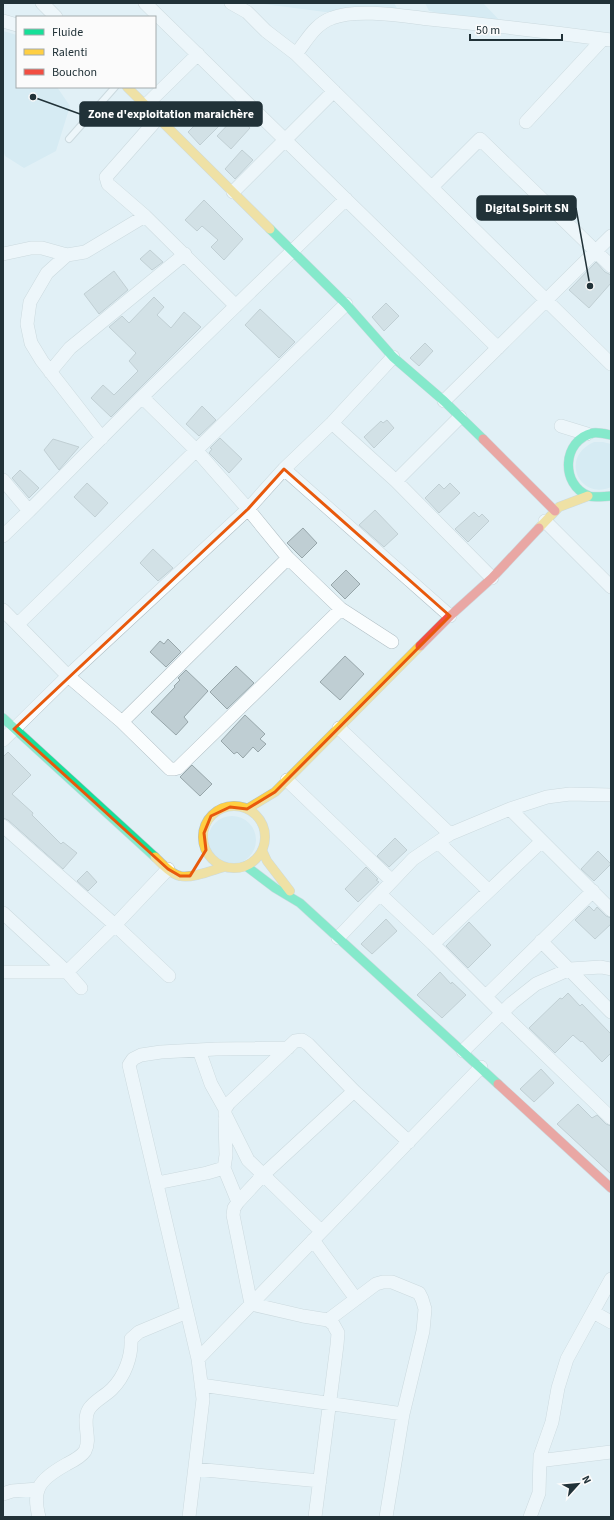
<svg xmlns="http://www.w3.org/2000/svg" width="614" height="1520" font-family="'Source Sans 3',sans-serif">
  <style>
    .green { fill: #c7e4f0 }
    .building { fill: #bfced3; stroke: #97a6aa }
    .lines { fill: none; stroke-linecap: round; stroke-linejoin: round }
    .lane-casing { stroke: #b0bec4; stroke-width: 8 }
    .street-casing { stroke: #b0bec4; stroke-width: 14 }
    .fast-casing { stroke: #b0bec4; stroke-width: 10 }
    .slow-casing { stroke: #b0bec4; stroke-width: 10 }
    .jam-casing { stroke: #b0bec4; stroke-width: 10 }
    .lane { stroke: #fafdfe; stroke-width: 6 }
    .street { stroke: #fafdfe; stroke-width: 13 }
    .fast { stroke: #16e098; stroke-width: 9 }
    .slow { stroke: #ffcf43; stroke-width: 9 }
    .jam { stroke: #f24e42; stroke-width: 9 }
    .marked { fill: none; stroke: #e8590c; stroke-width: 3; stroke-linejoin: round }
    .leader { fill: none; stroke: #213238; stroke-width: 1.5 }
    .callout-dot { fill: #213238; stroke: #fbfbfb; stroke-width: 1.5 }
    .callout { fill: #213238; stroke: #213238; stroke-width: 1.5 }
    .callout-label { font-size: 12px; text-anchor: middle; font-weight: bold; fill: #fff }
  </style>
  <rect width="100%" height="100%" fill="#e1f0f5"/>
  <path class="green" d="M256 3H394L400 13 325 12Z
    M425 3H483L505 26 429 11Z
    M3 31 17 35V87H57L70 106 56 151 24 168 5 156 3 150Z
    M594 442H603L611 444V487C581 501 558 458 594 442Z
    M208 840a24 24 0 1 1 48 0a24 24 0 1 1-48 0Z"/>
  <path class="building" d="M206 114 219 126 200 145 188 132Z
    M237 115 250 128 231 149 217 136Z
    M242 150 253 160 235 179 225 169Z
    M204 200 243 239 224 260 211 247 218 240 202 226 197 231 185 220Z
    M150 250 163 262 152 270 140 259Z
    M596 262 605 272 611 275V283L589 308 569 290Z
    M114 271 128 290 99 314 84 294Z
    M154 297 164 307 157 315 171 328 184 312 201 327 111 417 91 398 103 385 114 395 138 371 129 361 136 353 109 327 122 316 129 323Z
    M386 303 399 316 384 331 372 317Z
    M260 309 295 342 279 358 245 325Z
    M425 343 433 351 419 366 410 358Z
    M202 406 216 420 199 436 186 424Z
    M387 420 394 428 374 448 364 437 381 421 383 423Z
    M220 438 242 459 229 473 209 453 212 449 210 448Z
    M53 439 79 447 59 470 44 450Z
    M20 470 39 488 29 498 12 478Z
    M87 483 108 503 95 517 74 497Z
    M450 483 460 493 439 513 425 498 439 484 444 489Z
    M375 510 398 534 384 547 359 525Z
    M474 512 479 517 482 514 489 521 468 542 455 529Z
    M303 528 317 543 302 558 287 543Z
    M153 549 173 568 158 581 140 563Z
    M346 570 360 584 345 599 331 585Z
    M168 639 181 652 166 667 150 652 160 641 164 644Z
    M345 656 364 674 340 700 320 682Z
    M236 666 254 683 227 709 210 692Z
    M186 670 208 691 184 717 188 722 176 735 151 712 175 687 174 686 180 680 178 678Z
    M245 715 265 734 260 739 266 744 258 752 253 747 243 758 237 752 234 754 221 741Z
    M8 752 31 775 12 794 33 813 32 815 61 844 63 842 77 853 63 869 8 820 3 818V757Z
    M192 765 212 784 200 796 180 777Z
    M395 838 407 850 389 867 377 856Z
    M598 851 611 864 594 881 581 869Z
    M366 867 378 879 376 880 379 882 358 902 345 889Z
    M87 871 97 882 88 891 77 881Z
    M589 906 594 911 597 907 606 916 611 918V924L595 939 575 920Z
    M386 919 397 931 372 954 361 944Z
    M469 922 491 945 468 968 446 946Z
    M440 972 451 984 452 982 466 995 442 1018 417 995Z
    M568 993 580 1006 582 1004 611 1034V1053L602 1062 582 1041 581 1042 573 1035 555 1053 529 1028 560 998 562 999Z
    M541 1069 554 1083 534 1102 520 1089Z
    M578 1104 592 1118 597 1115 606 1124 611 1126V1174L557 1124Z"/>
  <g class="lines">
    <defs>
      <path id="lane" d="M69 139 115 87"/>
      <path id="street" d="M42 3 56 17
        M145 3 498 348
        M231 3 247 12 266 31 296 54 611 364
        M3 21 17 25
        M296 54C307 40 315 24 332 18 357 8 403 16 429 19 490 25 551 32 611 40
        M146 105 198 54
        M158 118 106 177 108 184 145 216 236 306
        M526 122 603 39
        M432 187 480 139 611 266
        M233 192 334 91
        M3 254 31 248H42L67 255 85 252 145 216
        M67 255 47 273 30 302 27 324 31 343 42 361 102 438
        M50 372 70 348 185 254
        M142 397 197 451 248 509 288 558 341 609 392 642
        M444 401 611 236
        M332 423 396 481 492 578
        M561 426 587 434
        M284 469 450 616
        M3 480 29 511
        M396 481 460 417
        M545 521 611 587
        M3 536 29 511 142 397 346 199
        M3 610 68 676 122 722 170 769H174L178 768 341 609
        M18 624 346 304
        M122 722 288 558
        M339 728 450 834
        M3 740 68 676 248 509 284 469 332 423 393 357
        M287 780 392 881
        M510 809 611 910
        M3 826 115 925 169 976
        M438 842 489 891
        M380 894 433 944 502 1013 611 1118
        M3 913 67 972 81 988
        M338 938 413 859 450 834 510 809 547 797 570 794 611 795
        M541 941 611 1012
        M433 944 542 841
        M3 972H67L115 925 168 869
        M486 996 593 891
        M199 1050 211 1084 225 1109
        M463 1051 512 1003 536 984 570 969 601 967 611 969
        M224 1168 226 1155 225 1120
        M157 1183 207 1173 224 1168 238 1202
        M321 1231 248 1160 225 1114V1109L229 1103 295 1041 302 1040 308 1044 354 1091 409 1142
        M313 1240 356 1299
        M593 1312 611 1322
        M328 1320 376 1284 383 1282H392L419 1293 422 1299 425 1309 423 1331 403 1414 386 1517
        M198 1359 129 1065 133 1059 141 1055 161 1052 216 1049 288 1048
        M201 1385 403 1414
        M540 1456 546 1460 611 1452
        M195 1469 320 1481
        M3 1494 12 1491 38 1489
        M39 1517C37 1509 35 1498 38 1490 41 1479 58 1469 67 1464 73 1461 81 1457 85 1451 92 1438 81 1422 89 1409 94 1401 105 1396 112 1389 125 1376 132 1356 131 1339L139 1332 187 1312
        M189 1517 203 1399 198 1359 481 1067
        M315 1517 337 1345 338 1333 333 1324 328 1320 303 1316 251 1304 233 1215 234 1208 238 1202 263 1175 354 1091
        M530 1517 539 1493 540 1456 552 1422 558 1388 567 1359 611 1279"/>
      <path id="fast" d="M270 229 346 304 393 357 444 401 483 439
        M611 435C606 434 598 432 593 433 562 440 560 485 589 496 595 498 605 496 611 496
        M3 718 155 857
        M246 866 275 888 300 903 498 1084"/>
      <path id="slow" d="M127 87 270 229
        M539 528 559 507 588 496
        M203 837a31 31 0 1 1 62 0a31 31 0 1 1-62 0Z
        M247 809 275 792 420 646
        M262 850 267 861 290 891
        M155 857C162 864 171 874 180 876 192 879 213 870 224 867"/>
      <path id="jam" d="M483 439 555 511
        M420 646 450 616 492 578 539 528
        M498 1084 611 1188"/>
    </defs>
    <use href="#lane" class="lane-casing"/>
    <use href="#street" class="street-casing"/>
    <use href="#fast" class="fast-casing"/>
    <use href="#slow" class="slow-casing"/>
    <use href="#jam" class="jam-casing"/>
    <use href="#lane" class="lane"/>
    <use href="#street" class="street"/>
    <use href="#fast" class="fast"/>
    <use href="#slow" class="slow"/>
    <use href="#jam" class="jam"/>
  </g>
  <path d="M0 0H614V1520H0ZM284 469 450 616 275 792 247 809 230 807 211 816 204 833 206 850 190 876H180L168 869 14 729 248 509Z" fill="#e1f0f5" fill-opacity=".55" fill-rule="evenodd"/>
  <path class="marked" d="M284 469 450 616 275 792 247 809 230 807 211 816 204 833 206 850 190 876H180L168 869 14 729 248 509Z"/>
  <path class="leader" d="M33 97L80 114M590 286L576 208"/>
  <g class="callout-dot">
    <circle cx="33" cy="97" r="4"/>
    <circle cx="590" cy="286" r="4"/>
  </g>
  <g class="callout">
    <rect x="80" y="102" width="182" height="24" rx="4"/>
    <rect x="477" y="196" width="99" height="24" rx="4"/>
  </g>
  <g class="callout-label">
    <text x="171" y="118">Zone d'exploitation maraichère</text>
    <text x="527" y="212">Digital Spirit SN</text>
  </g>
  <rect width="614" height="1520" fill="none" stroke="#213238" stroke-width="8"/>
  <rect x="16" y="16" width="140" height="72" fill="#fbfbfb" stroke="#a4abad"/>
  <rect x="24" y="29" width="20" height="6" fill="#16e098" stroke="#a4abad"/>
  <text x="52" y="36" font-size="12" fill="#213238">Fluide</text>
  <rect x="24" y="49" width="20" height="6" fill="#ffcf43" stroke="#a4abad"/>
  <text x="52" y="56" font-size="12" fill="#213238">Ralenti</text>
  <rect x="24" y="69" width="20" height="6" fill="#f24e42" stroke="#a4abad"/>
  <text x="52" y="76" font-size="12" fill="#213238">Bouchon</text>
  <g transform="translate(578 1484) rotate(63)" stroke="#fbfbfb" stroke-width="3" paint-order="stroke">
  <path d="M0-3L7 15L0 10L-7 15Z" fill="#213238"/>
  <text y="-6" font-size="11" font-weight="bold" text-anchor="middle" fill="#213238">N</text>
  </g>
  <path d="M470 34v6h92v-6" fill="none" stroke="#213238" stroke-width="2"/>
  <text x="476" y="34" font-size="12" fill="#213238" stroke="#fbfbfb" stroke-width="3" paint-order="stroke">50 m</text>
</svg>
